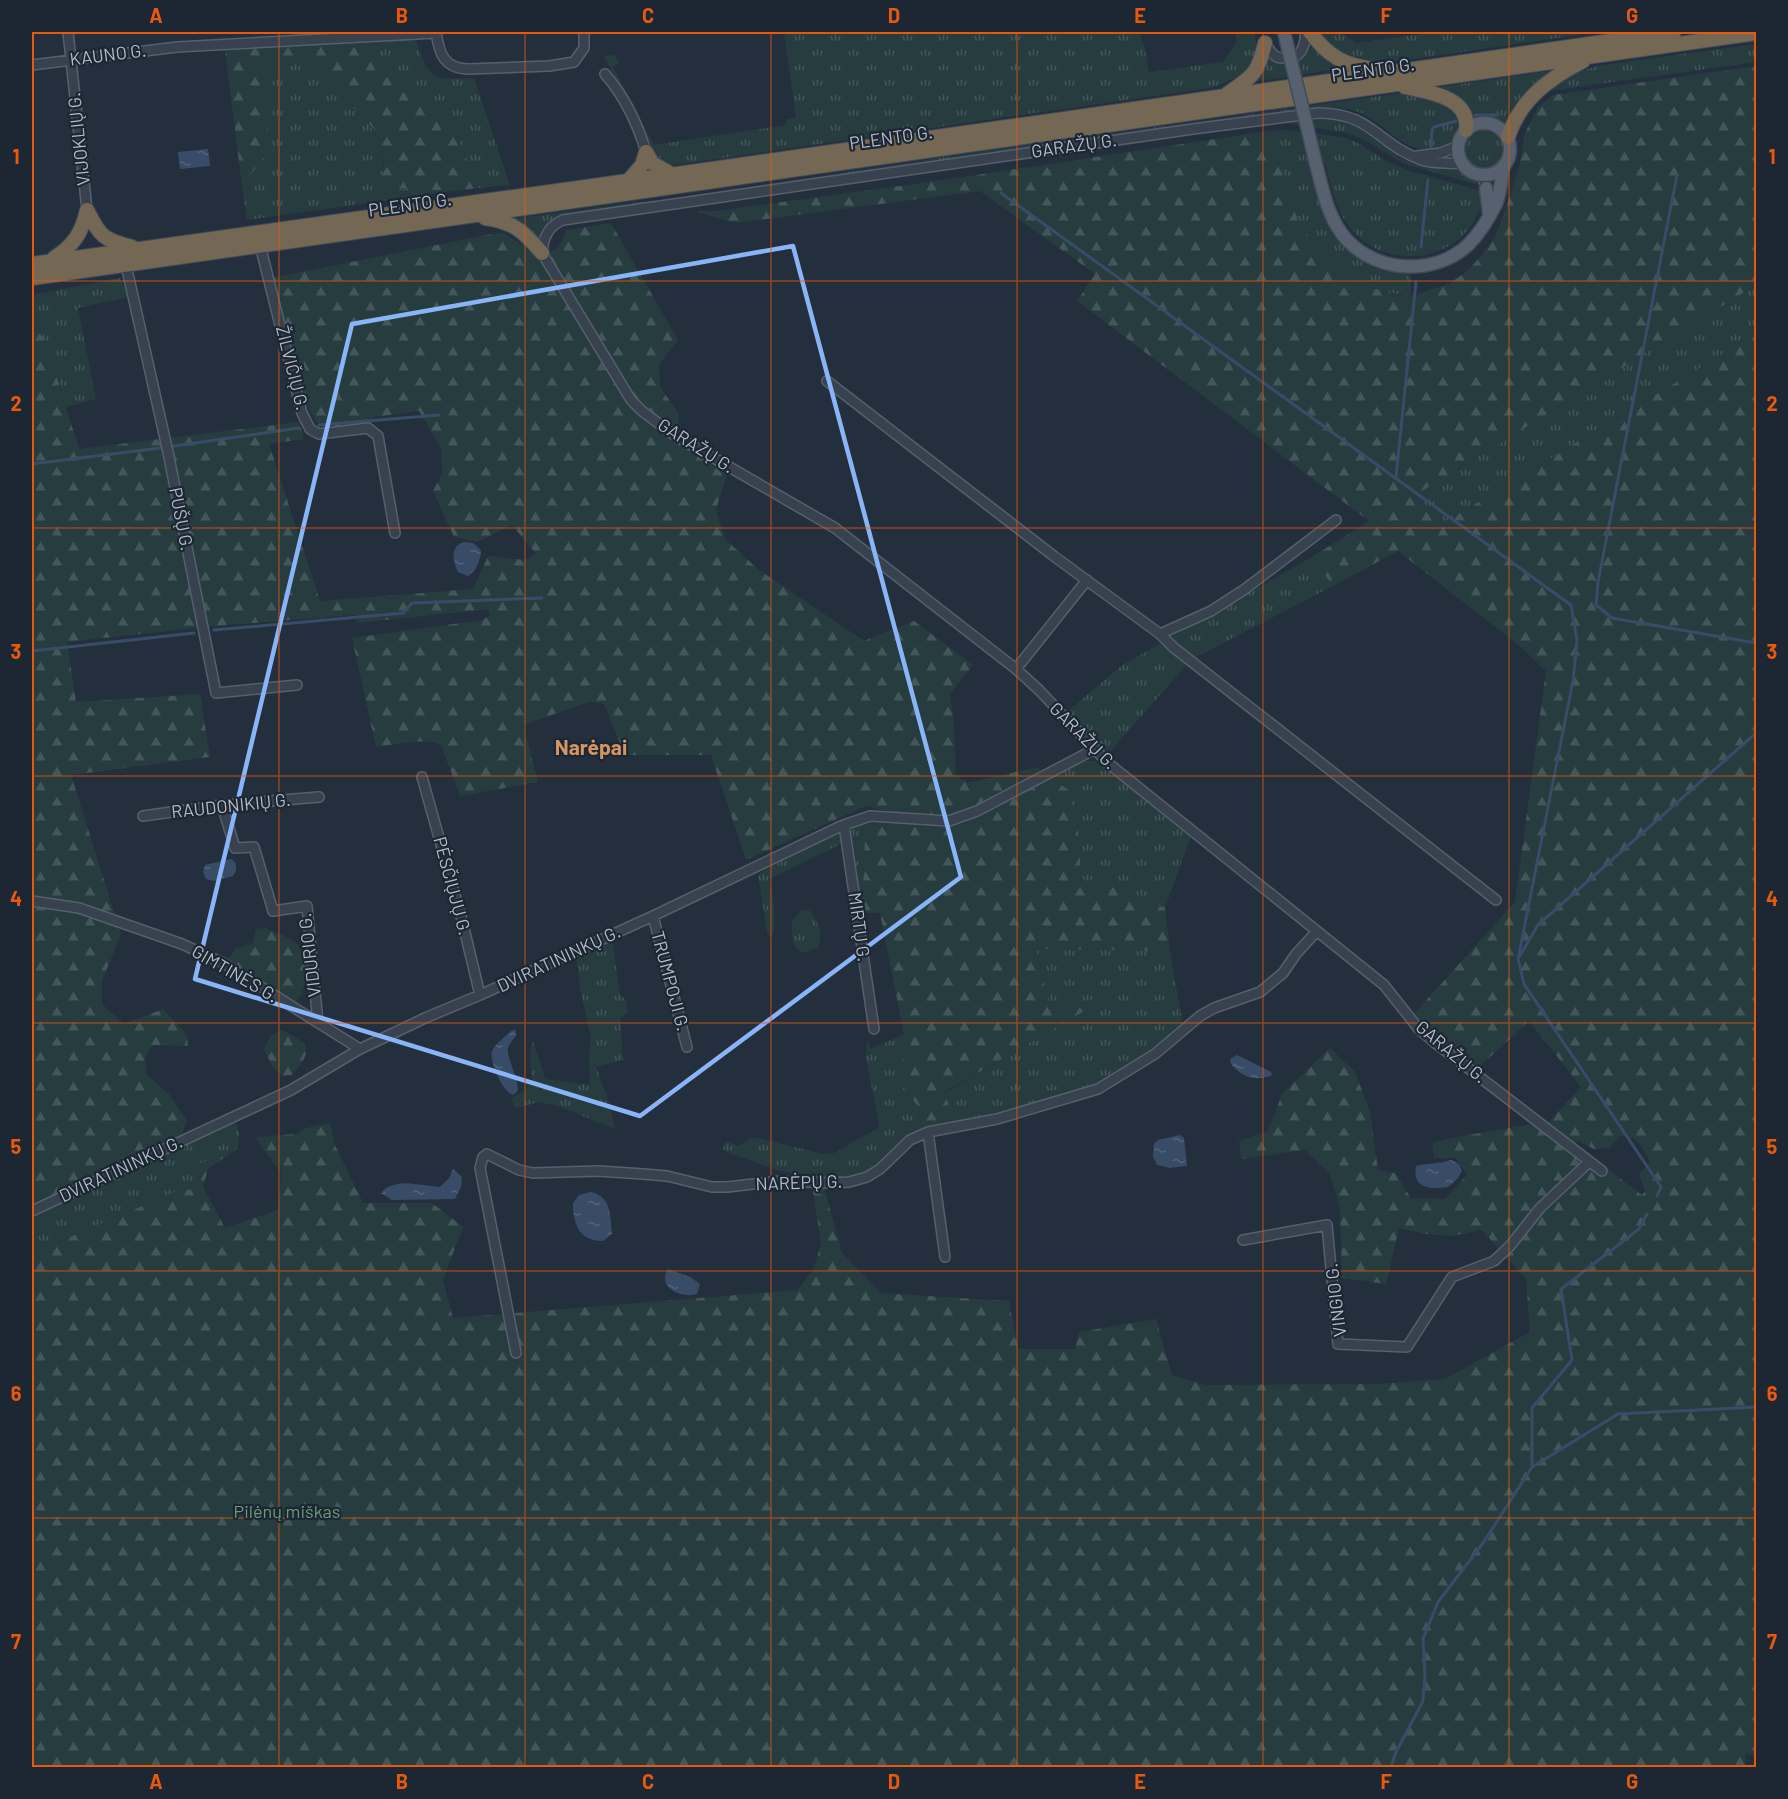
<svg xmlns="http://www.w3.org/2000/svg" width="1788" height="1799" font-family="Barlow,sans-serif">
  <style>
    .grass { fill: url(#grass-tufts) }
    .forest { fill: url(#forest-firs); fill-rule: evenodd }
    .water { fill: url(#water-ripples) }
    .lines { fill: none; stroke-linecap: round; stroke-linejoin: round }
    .stream { stroke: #394c67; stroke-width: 3 }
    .minor-casing { stroke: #565f6c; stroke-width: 12 }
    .major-casing { stroke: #414a57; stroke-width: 15 }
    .highway-casing { stroke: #434c59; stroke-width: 16 }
    .minor { stroke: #38414e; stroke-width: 9 }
    .major { stroke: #56606e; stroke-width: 12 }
    .highway { stroke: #746855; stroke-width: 14 }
    .major-bridge-casing { stroke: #414a57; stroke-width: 15; stroke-linecap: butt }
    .major-bridge { stroke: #56606e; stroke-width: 12 }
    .marked { fill: none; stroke: #8ab4f8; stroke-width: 4.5; stroke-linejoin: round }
    .grid { fill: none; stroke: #e8590c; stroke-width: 1.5; stroke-opacity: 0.55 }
    .labels { text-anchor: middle; stroke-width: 4.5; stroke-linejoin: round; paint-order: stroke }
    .street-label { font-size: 18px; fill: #b4bcc9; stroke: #1d2633 }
    .park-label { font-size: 18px; fill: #6b9a76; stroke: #1d2633 }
    .quarter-label { font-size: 21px; font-weight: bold; fill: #d59563; stroke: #1d2633 }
    .neatline { fill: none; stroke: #e8590c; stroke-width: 2 }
    .grid-label { font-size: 20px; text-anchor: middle; font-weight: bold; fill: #e8590c }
  </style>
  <defs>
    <pattern id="grass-tufts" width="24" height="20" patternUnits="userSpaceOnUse" patternTransform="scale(1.5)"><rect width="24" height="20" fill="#263c3f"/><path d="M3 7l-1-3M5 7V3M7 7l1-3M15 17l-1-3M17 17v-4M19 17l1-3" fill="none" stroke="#435659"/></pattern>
    <pattern id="forest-firs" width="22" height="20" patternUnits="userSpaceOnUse" patternTransform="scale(1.5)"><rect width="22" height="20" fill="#263c3f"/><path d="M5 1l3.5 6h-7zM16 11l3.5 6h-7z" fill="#435659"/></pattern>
    <pattern id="water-ripples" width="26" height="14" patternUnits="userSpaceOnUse" patternTransform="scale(1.5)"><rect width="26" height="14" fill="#394c67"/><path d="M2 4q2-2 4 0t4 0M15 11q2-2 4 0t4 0" fill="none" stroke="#53647b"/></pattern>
  </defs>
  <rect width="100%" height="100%" fill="#242f3e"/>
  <path class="grass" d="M784 32H1139L1145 49 1149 72 1223 62 1237 41 1236 32H1254C1263 68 1240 78 1210 88L666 166 657 159 604 56 614 55 619 63 613 67 654 145 786 125V119L796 118Z
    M1319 32H1340L1356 43 1436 32H1599L1372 65V60C1350 58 1331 50 1319 32Z
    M346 40H416C429 81 433 80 474 78L510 185 478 188 457 135 439 123Z
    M1756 44V62L1542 92 1568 75 1601 65Z
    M1313 45 1346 68 1252 82 1268 59C1290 69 1300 65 1313 45Z
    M291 54 304 56C324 77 371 118 381 144 385 152 383 162 382 171L395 188 453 191 247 220 242 186 268 152 272 143 266 121 264 63 267 56Z
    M1550 71 1516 107 1505 124C1494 117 1483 114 1471 121L1439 89 1440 87Z
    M1402 93C1418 93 1445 97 1455 111 1458 114 1459 120 1461 124 1455 139 1449 148 1432 149 1403 151 1390 129 1367 116 1355 109 1341 107 1327 107L675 201V198L999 149Z
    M1333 119C1350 123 1364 130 1379 141 1388 148 1395 156 1406 161 1433 174 1454 158 1479 185L1402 163 1365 140 1347 133 1285 123Z
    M1464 149a20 20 0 1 1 40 0a20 20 0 1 1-40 0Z
    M1283 130 1342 137 1356 142 1388 162 1410 171 1481 191C1483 203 1480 211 1474 221 1449 265 1383 268 1352 230 1336 212 1331 185 1325 162L1308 166C1321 210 1334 256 1383 271 1392 273 1402 273 1411 275V296L1385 292 1351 279 1319 251 1298 221 1268 131Z
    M655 200V203L557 216 542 229 537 240 512 219Z
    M120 278 129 297 78 308 96 399 66 407 45 340 32 325V295Z
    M1756 285V334L1439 526 1414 496Z
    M1312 557 1333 586 1191 660 1107 755 1067 712 1121 666Z
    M1085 761H1095L1104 767 1191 836 1165 908 1116 888 1081 879 1078 829 1048 777Z
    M861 823H879L865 835 862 913 852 918 841 844 769 879C771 893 780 928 770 937L767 933 758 874 835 833Z
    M807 910 810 911C819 924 823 931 818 948L802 953C790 946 792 934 792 921L801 911Z
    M612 939 620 995 626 1000 628 1013 620 1018 623 1060 596 1067 610 1105 615 1129 558 1106 539 1102 515 1108 511 1098 523 1092 532 1082 530 1052 533 1041 545 1079 590 1085 589 1055 591 1038 580 988 576 957Z
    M1036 949 1170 951 1183 1025 1152 1052 1113 1078 1085 1090 954 1124 945 1093 1083 1011 1076 1005 1050 1007Z
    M904 1034 900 1083 917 1105 929 1127C920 1131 912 1134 904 1139 894 1148 886 1160 874 1167 829 1195 773 1167 728 1153L723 1149 724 1144 727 1141 739 1146 751 1138H758L823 1154 834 1153 878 1128 879 1124 866 1059 867 1039 871 1049Z
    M233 1123 237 1124 239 1132 238 1148 194 1166 203 1187 175 1192 32 1253V1217Z"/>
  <path class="forest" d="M346 40 439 123 457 135 478 188 453 191 394 188 385 181 382 171 384 160 382 146 374 129 304 56H268L264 63 266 121 272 143 268 152 242 186 225 50Z
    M1756 66V285L1414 496 1439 526 1756 334V1755L1746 1754 1745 1767 32 1768V1253L175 1192 203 1187 194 1166 238 1148 208 1169 203 1187 225 1228 278 1210 281 1173 255 1137 296 1134 306 1128 330 1123 334 1143 363 1203H432L463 1227 443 1280 453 1318 798 1290 814 1268 821 1243 812 1185 824 1187 842 1253 881 1293 1009 1301 1018 1349H1075L1079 1332 1156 1319 1172 1375 1205 1385 1376 1384 1445 1379 1530 1332 1526 1279 1482 1230 1451 1236 1426 1234 1399 1228 1386 1284 1342 1278 1340 1208 1330 1174 1305 1150 1241 1159 1239 1141 1268 1131 1282 1094 1330 1048 1355 1072 1370 1112 1378 1170 1395 1173 1411 1198 1445 1199 1467 1175 1456 1158H1434L1432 1143 1452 1138 1531 1124 1542 1129 1581 1087 1529 1021 1477 1069 1431 1035 1413 1015 1515 902 1546 671 1521 647 1398 551 1333 586 1312 557 1369 521 1077 301 1095 274 980 191 735 223 695 211H717L936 181 1268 131 1298 221 1319 251 1351 279 1385 292 1411 296 1449 284 1467 271 1482 255 1496 235 1507 205 1520 163 1524 135 1538 107 1553 95ZM1620 1136C1639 1135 1642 1148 1650 1162L1639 1174 1645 1191 1642 1195 1575 1144 1578 1141 1594 1149 1609 1148Z
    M611 223 678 340 659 364 660 387 679 414 678 444 727 474 716 510 725 539 759 570 864 641 914 621 973 665 950 694 954 726 956 775 967 783 1038 767 1043 774 955 816 901 815 866 806 746 860 711 755H625L604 704 589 702 523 725 538 782 460 796 441 745C427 737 393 745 376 747L352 638 482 620 490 615 488 609 358 623 354 615 204 627 67 642 76 702 200 694 210 757 71 775 121 934 102 981V1004L124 1024 163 1009 187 1035 188 1046 152 1045 145 1058 147 1075 169 1094 187 1121 178 1143 32 1211V325L45 340 79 449 299 422 304 439 269 444 320 601 473 589 488 556 525 560 536 554 512 525 477 542 454 537 433 491 442 474 441 448 419 411 375 417 361 424 322 428 314 418 302 395 271 278 502 232C516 240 542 262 558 247 562 243 564 235 567 230Z
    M1048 777 1069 790 1078 829 1081 879 1116 888 1165 908 1170 951 1036 949 1050 1007 1076 1005 1084 1011 945 1092 954 1124 929 1127 917 1105 900 1083 904 1034 880 913H862L865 835 879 823 938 825 963 824Z
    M264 928C294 939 309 944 305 979 304 990 302 996 293 1004L240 972 228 960 235 949 253 943 256 929Z
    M283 1030 305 1043C309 1057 301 1064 292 1075L282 1076 274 1069 264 1050C268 1039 271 1033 283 1030Z"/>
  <path class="water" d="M208 149 210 166 180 169 178 152Z
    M466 542 473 543 481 550C481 559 476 572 468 576L458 572C452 560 450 544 466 542Z
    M231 859C238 862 237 871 233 876L213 881 206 879 203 872 205 865Z
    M515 1029 516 1035C513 1040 509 1044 508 1048 506 1059 521 1082 517 1092L513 1095C503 1092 487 1059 493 1049 496 1044 510 1031 515 1029Z
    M1237 1055 1271 1072 1272 1075C1255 1082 1242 1077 1231 1064L1230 1059Z
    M1180 1135 1184 1138 1187 1166 1170 1168 1157 1165 1153 1157 1154 1144 1158 1140Z
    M1451 1160 1459 1164 1462 1171 1457 1179 1448 1187C1430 1190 1412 1188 1416 1166 1428 1163 1439 1164 1451 1160Z
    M453 1169 462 1177 461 1187 455 1199 392 1200 381 1193C394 1177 421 1186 440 1187L449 1178Z
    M591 1192C612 1197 610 1216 612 1234L603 1241C579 1241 573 1224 573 1203L579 1195Z
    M668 1269 690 1277 700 1284 697 1294C682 1299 656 1287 668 1269Z"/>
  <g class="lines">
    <path class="stream" d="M1475 115H1498
      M1431 147 1432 130 1434 127 1456 121
      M1677 175 1598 582 1596 605 1612 618 1756 643
      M1001 193 1571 605 1577 640 1573 681 1518 959
      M1421 247 1428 180
      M319 425 439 415
      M174 446 299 428
      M32 464 160 448
      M1396 477 1416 282
      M214 630 403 613 412 603 542 598
      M32 651 194 633
      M1657 1196 1661 1187 1524 984 1518 959 1538 925 1756 733
      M1532 1467V1408L1572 1360 1561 1289 1639 1229 1647 1214
      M1391 1768 1395 1754 1423 1701 1425 1676 1423 1639 1438 1602 1483 1543 1532 1467 1618 1414 1756 1407"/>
    <defs>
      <path id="minor" d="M68 32 87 210
        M436 32C439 53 444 69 469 69L549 66 574 62 584 48V32
        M1265 43C1267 46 1270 52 1274 55 1277 58 1280 58 1283 58 1301 60 1306 46 1305 32
        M32 65 177 47 436 33
        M605 74C625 97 637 122 646 152
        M1417 156 1441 153 1458 146
        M1464 165C1451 161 1436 165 1422 160 1378 145 1373 113 1318 113L1193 129 563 220C548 226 543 238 542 253L631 400 642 411 674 435 835 528 1016 669 1039 690 1108 763 1384 985 1418 1028 1434 1042 1602 1171
        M1482 175 1486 188
        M260 245 302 413 310 429 319 434 368 428 378 436 395 533
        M126 265 168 452 216 693 297 685
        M827 381 1055 557 1160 634 1173 647 1496 900
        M1160 634 1211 611 1245 589 1336 520
        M1016 669 1087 580
        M422 777 462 920 480 995
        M222 805 235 848 254 847 273 911 307 906 318 1023
        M143 816 222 805 319 797
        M844 825 874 1029
        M32 901 79 908 182 944 223 963 360 1049
        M653 916 687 1047
        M928 1132 945 1257
        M32 1211 291 1090 360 1049 425 1018 480 995 653 916 841 826 870 816 949 821 977 811 1095 749
        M1243 1240 1327 1225 1338 1344 1407 1347 1452 1277 1494 1261 1510 1246 1540 1208 1589 1162
        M516 1353 480 1168 483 1157 487 1154 519 1170 533 1173 598 1171 643 1174 667 1176 712 1187H727L780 1181 830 1183 849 1182 867 1177 880 1169 910 1140 928 1132 997 1119 1098 1089 1155 1054 1200 1016 1214 1008 1260 992 1283 973 1296 954 1317 931"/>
      <path id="major" d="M1458 149a26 26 0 1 1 52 0a26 26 0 1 1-52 0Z
        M1316 164C1323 191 1328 219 1347 240 1378 273 1434 276 1468 245 1479 234 1489 218 1496 204 1501 192 1501 180 1503 168
        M1486 188 1489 214"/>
      <path id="highway" d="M1310 32C1328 56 1344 66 1376 69
        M1405 87C1428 92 1471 97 1466 130
        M1227 94C1253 76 1258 74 1265 43
        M1508 137C1520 100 1549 78 1583 61
        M646 152 652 163 673 175
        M628 181 642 165 646 152
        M87 210C100 236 103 240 132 247
        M485 218C514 222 523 231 542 253
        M54 258C73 246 82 233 87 210
        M32 264 628 181 1674 32
        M32 278 1756 33"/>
    </defs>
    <use href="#minor" class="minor-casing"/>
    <use href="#major" class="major-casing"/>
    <use href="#highway" class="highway-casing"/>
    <use href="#minor" class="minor"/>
    <use href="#major" class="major"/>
    <use href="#highway" class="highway"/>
    <defs>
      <path id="major-bridge" d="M1284 32 1316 164"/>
    </defs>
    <use href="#major-bridge" class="major-bridge-casing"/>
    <use href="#major-bridge" class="major-bridge"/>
  </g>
  <path class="marked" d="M793 246 961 877 640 1116 195 979 352 324Z"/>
  <path class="grid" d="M279 32V1768M525 32V1768M771 32V1768M1017 32V1768M1263 32V1768M1509 32V1768M32 281H1756M32 528H1756M32 776H1756M32 1023H1756M32 1271H1756M32 1518H1756"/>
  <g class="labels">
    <g class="street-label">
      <text transform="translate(108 55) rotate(-7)" y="6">KAUNO G.</text>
      <text transform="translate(1373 70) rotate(-8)" y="6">PLENTO G.</text>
      <text transform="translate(891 138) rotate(-8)" y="6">PLENTO G.</text>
      <text transform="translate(79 139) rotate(-96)" y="6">VIJOKLIŲ G.</text>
      <text transform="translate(1074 146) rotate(-8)" y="6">GARAŽŲ G.</text>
      <text transform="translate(410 205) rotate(-8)" y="6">PLENTO G.</text>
      <text transform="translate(292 368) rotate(76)" y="6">ŽILVIČIŲ G.</text>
      <text transform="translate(696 446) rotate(32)" y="6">GARAŽŲ G.</text>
      <text transform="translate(181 519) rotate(79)" y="6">PUŠŲ G.</text>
      <text transform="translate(1083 736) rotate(45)" y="6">GARAŽŲ G.</text>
      <text transform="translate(231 806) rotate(-6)" y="6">RAUDONIKIŲ G.</text>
      <text transform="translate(452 886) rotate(75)" y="6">PĖSČIŲJŲ G.</text>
      <text transform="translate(859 927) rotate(82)" y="6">MIRTŲ G.</text>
      <text transform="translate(310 955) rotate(-97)" y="6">VIDURIO G.</text>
      <text transform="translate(559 959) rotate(-25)" y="6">DVIRATININKŲ G.</text>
      <text transform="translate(235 974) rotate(30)" y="6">GIMTINĖS G.</text>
      <text transform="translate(670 981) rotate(75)" y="6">TRUMPOJI G.</text>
      <text transform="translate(1451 1052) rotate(40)" y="6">GARAŽŲ G.</text>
      <text transform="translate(121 1169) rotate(-25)" y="6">DVIRATININKŲ G.</text>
      <text transform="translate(799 1183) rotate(-2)" y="6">NARĖPŲ G.</text>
      <text transform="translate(1336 1300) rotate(-97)" y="6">VINGIO G.</text>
    </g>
    <g class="park-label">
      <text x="287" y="1518">Pilėnų miškas</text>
    </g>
    <g class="quarter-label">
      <text x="591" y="755">Narėpai</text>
    </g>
  </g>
  <rect width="1788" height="1799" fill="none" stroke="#1d2633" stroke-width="66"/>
  <rect x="33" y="33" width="1722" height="1733" class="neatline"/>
  <g class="grid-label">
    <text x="156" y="23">A</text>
    <text x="402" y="23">B</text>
    <text x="648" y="23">C</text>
    <text x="894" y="23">D</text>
    <text x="1140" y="23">E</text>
    <text x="1386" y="23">F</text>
    <text x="1632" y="23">G</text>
    <text x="16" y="164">1</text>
    <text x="1772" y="164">1</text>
    <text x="16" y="411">2</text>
    <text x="1772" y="411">2</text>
    <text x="16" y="659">3</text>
    <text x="1772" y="659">3</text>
    <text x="16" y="906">4</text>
    <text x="1772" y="906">4</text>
    <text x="16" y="1154">5</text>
    <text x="1772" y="1154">5</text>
    <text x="16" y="1401">6</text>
    <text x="1772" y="1401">6</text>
    <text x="16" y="1649">7</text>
    <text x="1772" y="1649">7</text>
    <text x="156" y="1789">A</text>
    <text x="402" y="1789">B</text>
    <text x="648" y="1789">C</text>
    <text x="894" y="1789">D</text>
    <text x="1140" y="1789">E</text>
    <text x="1386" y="1789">F</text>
    <text x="1632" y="1789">G</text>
  </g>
</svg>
